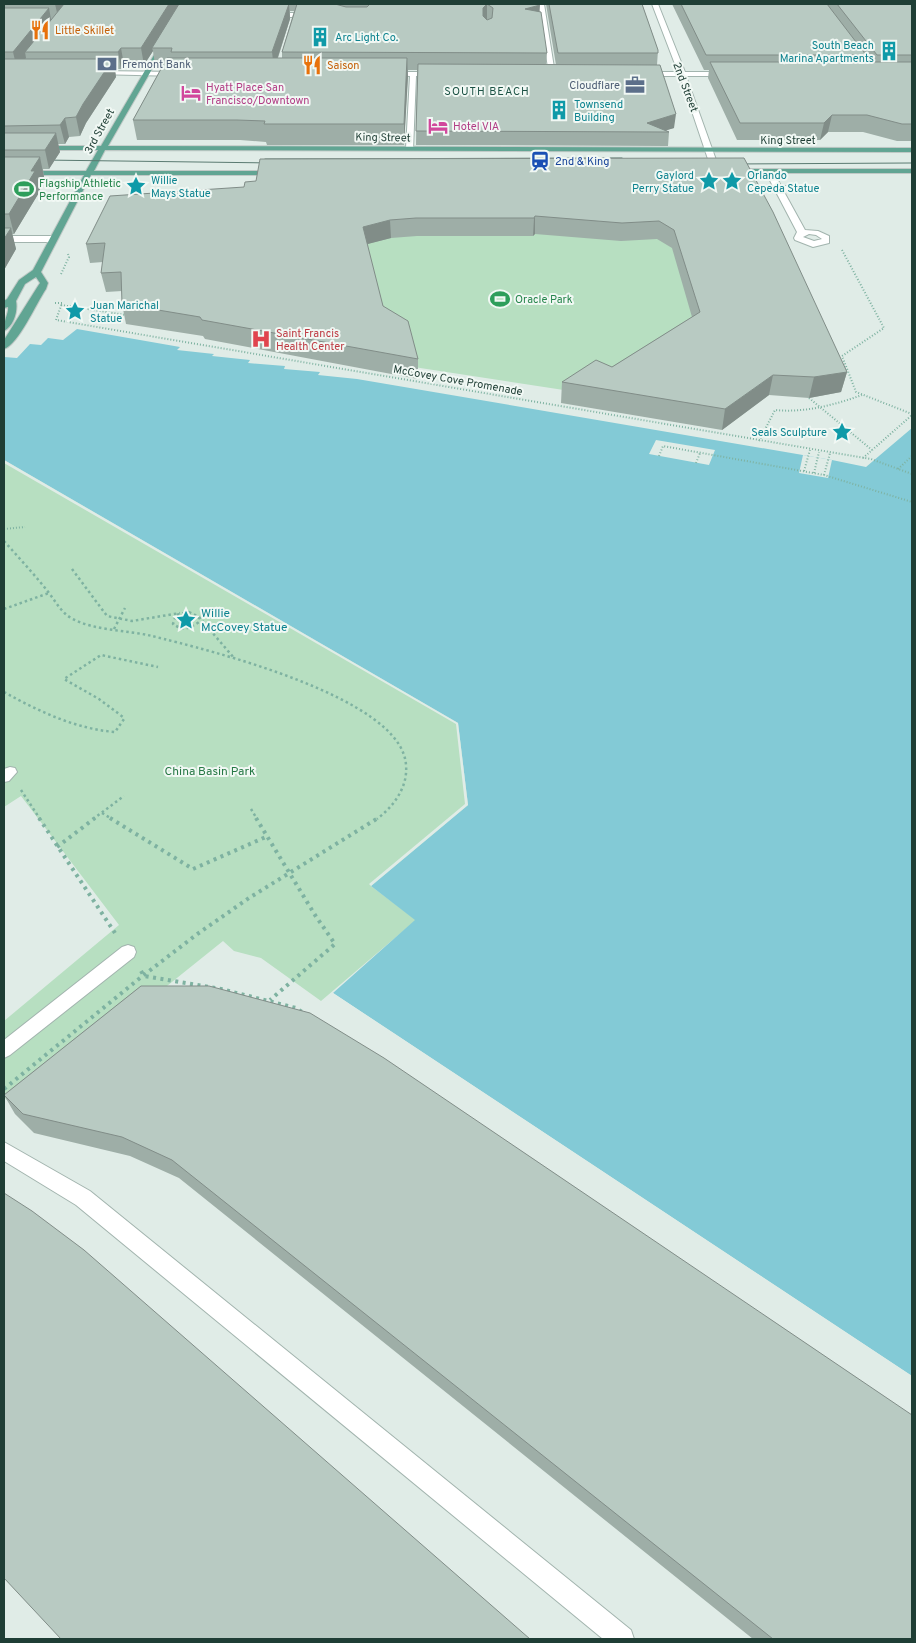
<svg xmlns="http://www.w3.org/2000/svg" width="916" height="1643" font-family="Overpass,sans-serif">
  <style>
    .green { fill: #b7dfc1 }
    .water { fill: #83cad6 }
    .pier { fill: #e0ece7 }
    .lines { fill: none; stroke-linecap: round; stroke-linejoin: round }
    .minor-casing { stroke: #a2b4ae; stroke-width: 2 }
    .major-casing { stroke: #c0c9c6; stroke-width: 2 }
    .path-far2 { stroke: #7eb2a1; stroke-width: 2; stroke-dasharray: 1 2; stroke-linecap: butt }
    .path-far1 { stroke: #7eb2a1; stroke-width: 2.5; stroke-dasharray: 2.5 3; stroke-linecap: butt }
    .path { stroke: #7eb2a1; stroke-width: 4; stroke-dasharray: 3 4.5; stroke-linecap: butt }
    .minor { fill: #fff; fill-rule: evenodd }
    .major { fill: #61a593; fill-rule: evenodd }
    .tram { stroke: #5a7a71; stroke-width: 1 }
    .wall { fill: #9eaea7; fill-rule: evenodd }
    .shaded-wall { fill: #818d88 }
    .building { fill: #b8cac2; stroke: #818d88; fill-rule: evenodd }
    .labels { text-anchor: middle; stroke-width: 4; stroke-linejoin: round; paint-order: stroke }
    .far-food-label { font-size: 11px; fill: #c56008; stroke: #f1f8f4; text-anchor: start }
    .far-culture-label { font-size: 11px; fill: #0d838f; stroke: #f1f8f4; text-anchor: start }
    .far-service-label { font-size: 11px; fill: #4e5e75; stroke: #f1f8f4; text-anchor: start }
    .far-hotel-label { font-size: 11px; fill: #b23c85; stroke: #f1f8f4; text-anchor: start }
    .far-street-label { font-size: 11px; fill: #1f3e35; stroke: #f1f8f4 }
    .far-neighbourhood-label { font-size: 11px; letter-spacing: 1px; fill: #1a5143; stroke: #f1f8f4 }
    .far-transit-label { font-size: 11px; fill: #164399; stroke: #f1f8f4; text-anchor: start }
    .far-leisure-label { font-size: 11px; fill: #27864d; stroke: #f1f8f4; text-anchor: start }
    .far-health-label { font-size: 11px; fill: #be3a42; stroke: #f1f8f4; text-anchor: start }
    .culture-label { font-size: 12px; fill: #0d838f; stroke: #f1f8f4; text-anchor: start }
    .park-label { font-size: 12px; fill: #267845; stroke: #f1f8f4 }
  </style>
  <rect width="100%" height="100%" fill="#e0ece7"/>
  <path class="green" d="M747 183 675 407 244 341 246 234Z
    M4 460 458 723 468 805 371 886 416 920 321 1001 261 958 234 951 223 941 15 1108 4 1097V1021L119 925 21 796 4 807Z"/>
  <path class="water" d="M77 329 180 347 177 350 214 354 212 356 250 360 248 363 285 366 284 369 320 372 318 375 357 379 832 460 866 467 912 428V1376L333 993 415 920 371 886 468 805 458 723 4 460V357L17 358 30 344 41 345 48 338 63 340Z"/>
  <path class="pier" d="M656 440 715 450 709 465 649 454Z
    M803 455 832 460 828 478 799 473Z
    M4 460 458 723 468 805 371 886 369 884 465 804 456 724 4 463Z
    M333 993 912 1376V1378L336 999 331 995Z"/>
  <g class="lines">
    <defs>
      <path id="minor" d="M265 4H271L268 13H314L317 15 314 17H265L262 15Z
        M538 4H544L555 74 552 76 549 74Z
        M652 4H658L685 72H728L731 74 728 76H686L720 171 719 173 712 171 680 76H644L641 74 644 72H678Z
        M96 71 178 72 181 74 178 76 94 74V72Z
        M389 72H436L439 74 436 76H416L413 150 406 148 410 76 387 75V73Z
        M766 169H772L781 186H814V190H783L805 230 818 231 829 236V243L813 247 795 240 794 238 797 232 765 171ZM809 234 816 235 822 239 814 241 803 237Z
        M4 236H53L57 239 53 242H4Z
        M10 767 15 768 17 772 9 781 4 782V769Z
        M128 945 134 947 136 952 134 957 10 1055 4 1058V1040L122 947Z
        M4 1142 90 1191 631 1630 634 1639H603L76 1205 4 1161Z"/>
      <path id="major" d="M164 41 167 43 108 146 912 148V152L105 150 94 171H278L282 173 278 175H91L41 272 48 283 46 289C37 302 18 345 4 349V340L38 286 40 283 36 277 25 284 16 301C18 311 14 326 4 331 3 321 9 313 8 307L4 308V301L7 299 19 280 33 270 84 175H4V171H86L98 150H4V146H101L161 43Z
        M728 169H912V173H731L727 171Z"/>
    </defs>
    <use href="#minor" class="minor-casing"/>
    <use href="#major" class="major-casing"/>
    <path class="path-far2" d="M842 250 884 328 842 356 856 392 912 414
      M61 274 69 257 68 254
      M55 303H62L56 320 871 459 912 474
      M61 305 126 315
      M809 398 872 450
      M759 441 775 410C805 413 834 405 862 395
      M659 456 663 446 824 475 912 502
      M863 458 912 415
      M696 463 700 453
      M898 469 912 456
      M804 471 810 450
      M814 473 819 452
      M824 475 830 453
      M4 529 25 527"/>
    <path class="path-far1" d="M4 541C19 558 35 575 49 593 56 602 61 612 71 618 94 631 127 630 152 636 208 650 402 697 406 765 408 787 394 806 377 819
      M72 569 107 616 132 621 180 613
      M4 609 49 593
      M189 612 199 617V622C189 629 183 631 173 624L176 615Z
      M199 617 234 658
      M114 629 125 608
      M4 692C38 711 76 729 115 732L124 719 123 717 99 699 64 679 101 655 158 667
      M21 790 40 819
      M251 809 257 819
      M102 813 112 819
      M93 819 124 796"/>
    <path class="path" d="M39 818 115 933
      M110 818 193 869 268 836
      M256 818 315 915 335 944 270 1000
      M57 847 95 818
      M141 971 144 976 221 989 296 1008 302 1012
      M4 1089 140 978 196 935 249 898 378 818"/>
    <use href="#minor" class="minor"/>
    <use href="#major" class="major"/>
    <path class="tram" d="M265 159 622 158
      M41 160 274 163
      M734 164 912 163"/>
  </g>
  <path class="wall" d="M4 4H539V12L547 53 546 64 556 65 546 4H642L658 50 657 65 674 128 666 130 669 132 668 146 416 145 417 70H408L404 145H267L266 142 240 140H137L133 120 163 65H155L153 51 144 65H124L121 69H115L116 77 86 123 80 136 69 137 65 144H58L60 152 49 169H43L44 177 39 186 40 191 14 234H12L16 249 4 270ZM290 11H294L282 52V58H278L290 19Z
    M672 4H912V141H897L863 132H828L820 140H737L708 78 709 70H704Z
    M744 158 847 372 841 392 809 398 769 395 722 430 561 403 562 382 612 367 692 317 672 248 657 239 621 241 535 234 533 236H417L391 238 367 244 383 306 418 359V379L205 339 203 336 126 324 122 304V291L106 292 101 273 103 262 90 263 86 244Z
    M141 986 912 1639H753L179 1178 130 1156 34 1133 15 1114 4 1095Z"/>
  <path class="shaded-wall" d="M55 4H70L58 17Z
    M169 4H181L152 48 153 51 144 65 141 48Z
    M289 4 290 19 274 69 272 52Z
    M487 4V20L483 24V8Z
    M540 5 539 21 525 9Z
    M49 8 52 25 25 52 26 58 17 69 13 52Z
    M121 48 124 65 121 69 118 52Z
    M407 58 408 77 404 145V124Z
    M113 59 116 77 86 123 80 136 76 117 83 104Z
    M676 114 674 128 661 132 647 123Z
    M832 115 828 132 820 140 824 123Z
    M65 118 69 137 65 144 60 125Z
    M56 133 60 152 49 169 45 150Z
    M40 157 44 177 39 186 40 191 14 234 9 214 31 171Z
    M535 216V234L533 236 534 218Z
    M390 220 391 238 364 245 363 227Z
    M4 227 6 236 11 228 16 249 4 270Z
    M847 372 841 392 809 398 814 377Z
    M773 375 769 395 722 430 725 409Z"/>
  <path class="building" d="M64 4H169L141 48H121L118 52H25Z
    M179 4H289L272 52H171L172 48H152Z
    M297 4H335L346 7H367L370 4H539L540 5 525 9 541 12 547 53 282 52ZM487 4 493 8 492 18 487 20 483 16V8Z
    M549 4H642L658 50V53H558Z
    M681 4H827L866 55H706Z
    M837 4H912V55H877Z
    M4 8H49L13 52H4Z
    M167 58H407L404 124H264L265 121 237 120H133Z
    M4 59H113L83 104 76 117 65 118 60 125 4 126Z
    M710 62H912V124H902L867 115H832L824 123H740Z
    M418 64 660 65 676 114 647 123 669 132 416 131Z
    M4 133H56L45 150H4Z
    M4 157H40L31 171H35L9 214H4Z
    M744 158 773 212 847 372 814 377 773 375 725 409 562 382 596 360 612 367 700 312 674 230 659 221 622 223 535 216 534 218H416L390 220 363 227 383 306 408 321 418 359 202 320 200 317 122 304 121 272 101 273 105 243 86 244 110 196 244 187 245 182 256 181 260 159Z
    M4 228H11L4 239Z
    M141 986H209L310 1013 384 1058 912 1415V1639H773L172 1160 122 1137 23 1114 4 1095Z
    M4 1193 32 1211 84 1250 530 1639H61L4 1578Z"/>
  <defs>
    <symbol id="restaurant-bare" viewBox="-9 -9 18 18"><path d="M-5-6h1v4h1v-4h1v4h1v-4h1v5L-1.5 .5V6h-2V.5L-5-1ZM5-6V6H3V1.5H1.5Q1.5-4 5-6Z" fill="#e8710a" stroke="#f1f8f4" stroke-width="2.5" paint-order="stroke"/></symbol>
    <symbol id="building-bare" viewBox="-9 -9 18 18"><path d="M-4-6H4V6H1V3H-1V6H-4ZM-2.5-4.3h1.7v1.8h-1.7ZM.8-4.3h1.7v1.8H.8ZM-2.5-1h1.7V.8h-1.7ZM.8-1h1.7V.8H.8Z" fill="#0f9aa8" stroke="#f1f8f4" stroke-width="2.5" paint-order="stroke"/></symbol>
    <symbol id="bank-bare" viewBox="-9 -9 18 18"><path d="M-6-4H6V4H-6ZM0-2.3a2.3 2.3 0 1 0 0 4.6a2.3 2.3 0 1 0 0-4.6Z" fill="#5c6f8a" stroke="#f1f8f4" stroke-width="2.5" paint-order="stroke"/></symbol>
    <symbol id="office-bare" viewBox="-9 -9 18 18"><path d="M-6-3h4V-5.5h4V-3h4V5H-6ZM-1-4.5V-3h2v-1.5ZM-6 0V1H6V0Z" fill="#5c6f8a" stroke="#f1f8f4" stroke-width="2.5" paint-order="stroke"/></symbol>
    <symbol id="hotel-bare" viewBox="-9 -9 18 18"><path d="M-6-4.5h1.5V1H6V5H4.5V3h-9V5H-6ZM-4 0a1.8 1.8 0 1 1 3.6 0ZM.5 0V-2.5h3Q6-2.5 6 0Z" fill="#d1479c" stroke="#f1f8f4" stroke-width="2.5" paint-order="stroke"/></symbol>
    <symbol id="station-bare" viewBox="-9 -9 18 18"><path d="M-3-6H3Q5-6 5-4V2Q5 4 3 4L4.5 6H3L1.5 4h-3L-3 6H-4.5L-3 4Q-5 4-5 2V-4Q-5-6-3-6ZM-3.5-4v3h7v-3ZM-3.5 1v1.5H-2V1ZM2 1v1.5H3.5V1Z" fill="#1a4fb4" stroke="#f1f8f4" stroke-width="2.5" paint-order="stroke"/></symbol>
    <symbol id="sight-bare" viewBox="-9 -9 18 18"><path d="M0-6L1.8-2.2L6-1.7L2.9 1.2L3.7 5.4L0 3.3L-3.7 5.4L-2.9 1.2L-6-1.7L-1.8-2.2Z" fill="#0f9aa8" stroke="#f1f8f4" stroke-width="2.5" paint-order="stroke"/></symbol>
    <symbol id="stadium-bare" viewBox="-9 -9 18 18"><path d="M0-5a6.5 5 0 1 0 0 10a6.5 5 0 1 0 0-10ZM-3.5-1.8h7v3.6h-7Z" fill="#2e9e5b" stroke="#f1f8f4" stroke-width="2.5" paint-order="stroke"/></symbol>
    <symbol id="hospital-bare" viewBox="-9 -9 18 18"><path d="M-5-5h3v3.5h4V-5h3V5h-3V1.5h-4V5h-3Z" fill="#e0444e" stroke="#f1f8f4" stroke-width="2.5" paint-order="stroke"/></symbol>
  </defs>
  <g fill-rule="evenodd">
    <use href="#restaurant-bare" x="26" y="16" width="28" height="28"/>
    <use href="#building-bare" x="306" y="23" width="28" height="28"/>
    <use href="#building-bare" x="875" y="37" width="28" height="28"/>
    <use href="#bank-bare" x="93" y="50" width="28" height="28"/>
    <use href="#restaurant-bare" x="298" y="51" width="28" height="28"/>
    <use href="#office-bare" x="621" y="71" width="28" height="28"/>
    <use href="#hotel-bare" x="177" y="79" width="28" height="28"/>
    <use href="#building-bare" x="545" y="96" width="28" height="28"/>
    <use href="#hotel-bare" x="424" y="112" width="28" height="28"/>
    <use href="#station-bare" x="526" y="147" width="28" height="28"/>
    <use href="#sight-bare" x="695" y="167" width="28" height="28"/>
    <use href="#sight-bare" x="718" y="167" width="28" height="28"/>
    <use href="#sight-bare" x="122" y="172" width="28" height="28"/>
    <use href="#stadium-bare" x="10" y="175" width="28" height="28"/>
    <use href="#stadium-bare" x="486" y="285" width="28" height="28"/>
    <use href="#sight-bare" x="61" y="297" width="28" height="28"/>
    <use href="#hospital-bare" x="247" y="325" width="28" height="28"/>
    <use href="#sight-bare" x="828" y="418" width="28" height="28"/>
    <use href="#sight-bare" x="172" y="606" width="28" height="28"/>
  </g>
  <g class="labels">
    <g class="far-food-label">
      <text x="55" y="34">Little Skillet</text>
      <text x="327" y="69">Saison</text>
    </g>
    <g class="far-culture-label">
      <text x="335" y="41">Arc Light Co.</text>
      <text x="874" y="49" text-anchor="end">South Beach<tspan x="874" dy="13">Marina Apartments</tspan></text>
      <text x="574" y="108">Townsend<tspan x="574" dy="13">Building</tspan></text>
      <text x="694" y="179" text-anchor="end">Gaylord<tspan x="694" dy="13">Perry Statue</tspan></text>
      <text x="747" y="179">Orlando<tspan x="747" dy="13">Cepeda Statue</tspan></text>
      <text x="151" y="184">Willie<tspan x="151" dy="13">Mays Statue</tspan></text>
      <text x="90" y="309">Juan Marichal<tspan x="90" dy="13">Statue</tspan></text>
      <text x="827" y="436" text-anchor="end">Seals Sculpture</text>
    </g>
    <g class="far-service-label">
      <text x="122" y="68">Fremont Bank</text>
      <text x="620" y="89" text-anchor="end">Cloudflare</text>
    </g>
    <g class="far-hotel-label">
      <text x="206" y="91">Hyatt Place San<tspan x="206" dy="13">Francisco/Downtown</tspan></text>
      <text x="453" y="130">Hotel VIA</text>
    </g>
    <g class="far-street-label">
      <text transform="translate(686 87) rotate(69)" y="4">2nd Street</text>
      <text transform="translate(99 131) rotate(-61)" y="4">3rd Street</text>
      <text transform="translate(383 137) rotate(1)" y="4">King Street</text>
      <text x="788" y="144">King Street</text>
      <text transform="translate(458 380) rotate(10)" y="4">McCovey Cove Promenade</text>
    </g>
    <g class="far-neighbourhood-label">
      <text x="487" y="95">SOUTH BEACH</text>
    </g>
    <g class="far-transit-label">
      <text x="555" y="165">2nd &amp; King</text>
    </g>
    <g class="far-leisure-label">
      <text x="39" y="187">Flagship Athletic<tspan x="39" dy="13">Performance</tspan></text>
      <text x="515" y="303">Oracle Park</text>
    </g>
    <g class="far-health-label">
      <text x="276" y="337">Saint Francis<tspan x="276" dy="13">Health Center</tspan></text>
    </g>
    <g class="culture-label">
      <text x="201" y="617">Willie<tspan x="201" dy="14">McCovey Statue</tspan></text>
    </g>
    <g class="park-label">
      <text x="210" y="775">China Basin Park</text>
    </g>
  </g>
  <rect width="916" height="1643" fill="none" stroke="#1f3e35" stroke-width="10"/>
</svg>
